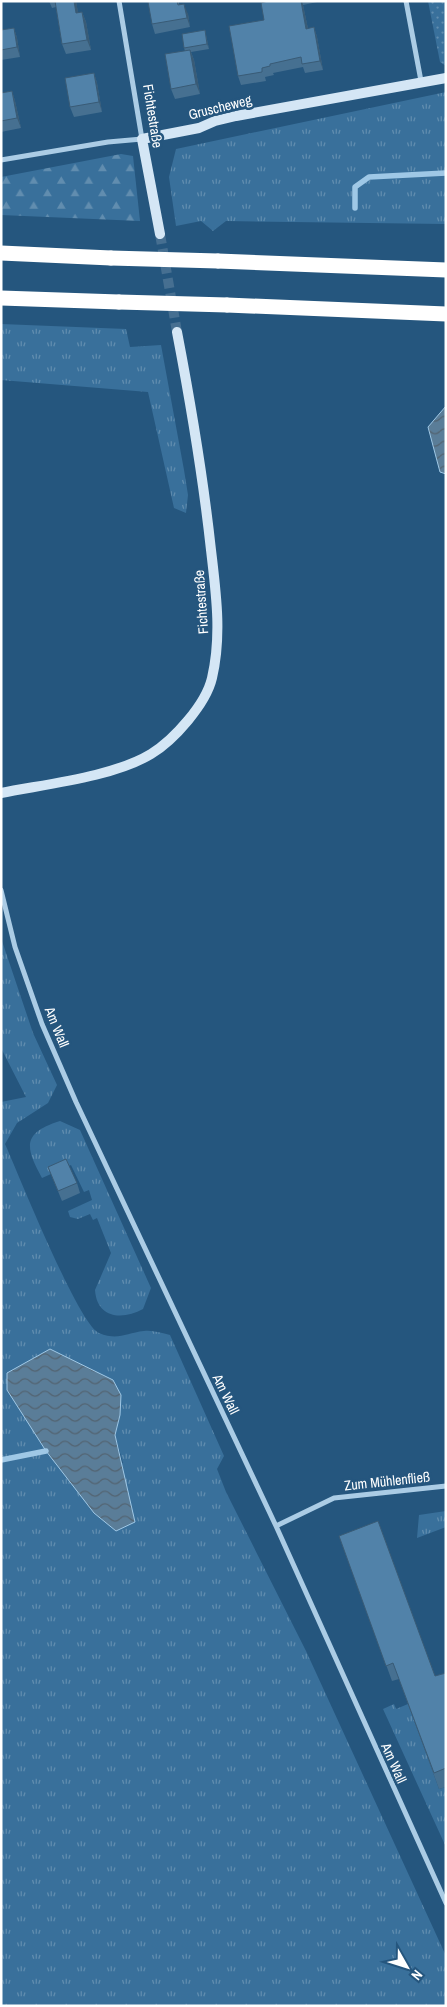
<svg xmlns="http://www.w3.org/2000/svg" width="447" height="2007" font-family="'Archivo Narrow',sans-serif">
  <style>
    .grass { fill: url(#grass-tufts); fill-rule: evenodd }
    .forest { fill: url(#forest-firs) }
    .park { fill: url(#park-dots) }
    .water { fill: url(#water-waves); stroke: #9fc8e6 }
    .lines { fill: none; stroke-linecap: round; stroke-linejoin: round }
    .stream { stroke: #9fc8e6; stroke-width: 5.5 }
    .secondary-tunnel { stroke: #466f91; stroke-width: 10; stroke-dasharray: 10 5; stroke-linecap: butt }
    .street { stroke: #abcce5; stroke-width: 5 }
    .secondary { stroke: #d4e6f5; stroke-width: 10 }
    .highway { stroke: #fff; stroke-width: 15 }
    .highway-bridge { stroke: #fff; stroke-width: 15 }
    .wall { fill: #467091 }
    .shaded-wall { fill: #395b76 }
    .building { fill: #5182a9; stroke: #395b76 }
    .labels { text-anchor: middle; stroke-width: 5; stroke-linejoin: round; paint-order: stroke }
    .street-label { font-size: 14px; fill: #fff; stroke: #25567e }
  </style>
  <defs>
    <pattern id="grass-tufts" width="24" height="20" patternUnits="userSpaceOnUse" patternTransform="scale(1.25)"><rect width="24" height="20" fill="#39709b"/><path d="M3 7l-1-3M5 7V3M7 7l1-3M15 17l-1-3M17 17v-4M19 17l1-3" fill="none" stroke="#618daf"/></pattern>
    <pattern id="forest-firs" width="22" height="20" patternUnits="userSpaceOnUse" patternTransform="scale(1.25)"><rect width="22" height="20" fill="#39709b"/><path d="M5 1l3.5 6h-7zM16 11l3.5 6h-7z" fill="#618daf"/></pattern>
    <pattern id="park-dots" width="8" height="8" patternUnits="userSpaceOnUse" patternTransform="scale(1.25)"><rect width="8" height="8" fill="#39709b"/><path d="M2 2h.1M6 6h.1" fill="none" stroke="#618daf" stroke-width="1.8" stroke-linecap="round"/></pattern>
    <pattern id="water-waves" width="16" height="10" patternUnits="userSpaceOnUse" patternTransform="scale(1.25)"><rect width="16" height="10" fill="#5a7d98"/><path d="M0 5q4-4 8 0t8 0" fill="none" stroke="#536472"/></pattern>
  </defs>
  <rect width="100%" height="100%" fill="#25567e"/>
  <path class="grass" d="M446 92V224L226 221 213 231 201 221 176 226 169 177 176 149Z
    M1 324 126 329 130 347 161 345 184 470 188 495 186 513 174 508 148 392 1 380Z
    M1 938 33 1033 57 1085 48 1103 17 1123 5 1144C18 1173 78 1324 99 1333 118 1341 126 1333 144 1331 153 1330 161 1333 170 1335L224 1456 217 1469 226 1492 306 1651 446 1956V2006H1V1102L26 1097 1 1048ZM120 1415 115 1435 123 1463 46 1451Z
    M60 1121 80 1130 151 1288 143 1309C123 1320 97 1319 95 1290L111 1253 97 1218 93 1220 90 1214 78 1219 70 1217 68 1211 92 1200 89 1190 84 1192 71 1165 42 1178C25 1147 22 1133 60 1121Z
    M446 1511V1527L417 1538 419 1515Z
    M394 1704 396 1709 408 1704 439 1789 446 1787V1847L383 1709Z"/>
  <path class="forest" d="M121 154 133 156 140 221 1 215V177Z"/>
  <path class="park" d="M428 1H446V66L440 62Z"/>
  <path class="water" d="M446 406V474L440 472 428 427Z
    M50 1349 113 1380 121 1395 120 1415 115 1435 135 1522 116 1531 94 1513 46 1451 7 1390V1373Z"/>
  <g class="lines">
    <path class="stream" d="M355 208V187L369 177 446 173
      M1 1460 46 1451"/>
    <path class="secondary-tunnel" d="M160 234 177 332"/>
    <path class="street" d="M406 1 421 81
      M1 160 108 142 142 139 119 1
      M1 890 15 947 42 1024 76 1102 276 1526 446 1903
      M276 1526 334 1498 446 1486"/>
    <path class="secondary" d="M160 234 142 139 199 128 215 121 236 116 446 78
      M1 793C46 784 113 777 151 754 174 740 206 704 212 678 222 635 216 593 211 550 203 476 191 405 177 332"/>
    <path class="highway" d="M1 253 111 258
      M218 261 446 270
      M1 298 119 302
      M227 305 446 314"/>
    <path class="highway-bridge" d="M111 258 218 261
      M119 302 227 305"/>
  </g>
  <path class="wall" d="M49 1H76L78 13 82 12 86 22 91 50 66 54 62 44 56 7 52 8Z
    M152 1H179V5L188 14 190 27 155 34 152 24Z
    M268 1H322L303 5 308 29 314 27 317 37 323 70 305 73 303 67 273 73 274 75 265 77 266 81 241 85 238 76 264 20Z
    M14 28 17 38 20 57 1 60V30Z
    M205 30 206 35 209 49 191 52 194 60 200 94 175 99 171 89 185 51 184 48Z
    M94 73 97 83 102 112 74 117 70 107Z
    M12 91 15 101 21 128 1 132V93Z
    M48 1167 77 1183 80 1193 62 1201Z
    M339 1536 435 1676 446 1673V1787L439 1789 399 1679 392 1681Z"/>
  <path class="shaded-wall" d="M74 1H76L80 23 76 13Z
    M301 1H302L303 5 310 38 306 29Z
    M184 4 188 14 190 27 187 18Z
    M82 12 86 22 91 50 87 40Z
    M314 27 317 37 323 70 320 61Z
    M14 28 17 38 20 57 17 47Z
    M205 30 206 35 209 49 207 44Z
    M190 50 194 60 200 94 196 84Z
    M94 73 97 83 102 112 99 102Z
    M12 91 15 101 21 128 17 118Z"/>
  <path class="building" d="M55 1H74L76 13 82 12 87 40 62 44Z
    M152 1H177L178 5 184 4 187 18 152 24 148 2Z
    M268 1H301L306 29 314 27 320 61 302 64 301 57 270 64V66L262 68V72L238 76 229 26 264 20 261 3Z
    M14 28 17 47 1 50V30Z
    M205 30 207 44 184 48 182 34Z
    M190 50 196 84 171 89 165 54Z
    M94 73 99 102 70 107 65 78Z
    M12 91 17 118 1 121V93Z
    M66 1159 77 1183 58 1191 48 1167Z
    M378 1521 435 1676 446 1673V1768L434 1773 393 1663 386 1666 339 1536Z"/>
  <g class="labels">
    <g class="street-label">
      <text transform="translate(220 107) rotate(-14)" y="5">Gruscheweg</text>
      <text transform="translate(153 116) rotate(81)" y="5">Fichtestraße</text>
      <text transform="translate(201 602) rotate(-94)" y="5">Fichtestraße</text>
      <text transform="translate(57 1027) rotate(68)" y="5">Am Wall</text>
      <text transform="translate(226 1394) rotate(64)" y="5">Am Wall</text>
      <text transform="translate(387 1481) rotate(-6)" y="5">Zum Mühlenfließ</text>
      <text transform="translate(394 1763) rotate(66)" y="5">Am Wall</text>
    </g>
  </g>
  <rect width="447" height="2007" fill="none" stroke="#ffffff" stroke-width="5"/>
  <g transform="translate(407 1967) rotate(129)" stroke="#25567e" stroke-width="4" paint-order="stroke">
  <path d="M0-4L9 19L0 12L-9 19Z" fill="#ffffff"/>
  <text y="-8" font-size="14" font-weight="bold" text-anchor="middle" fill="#ffffff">N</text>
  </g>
</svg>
